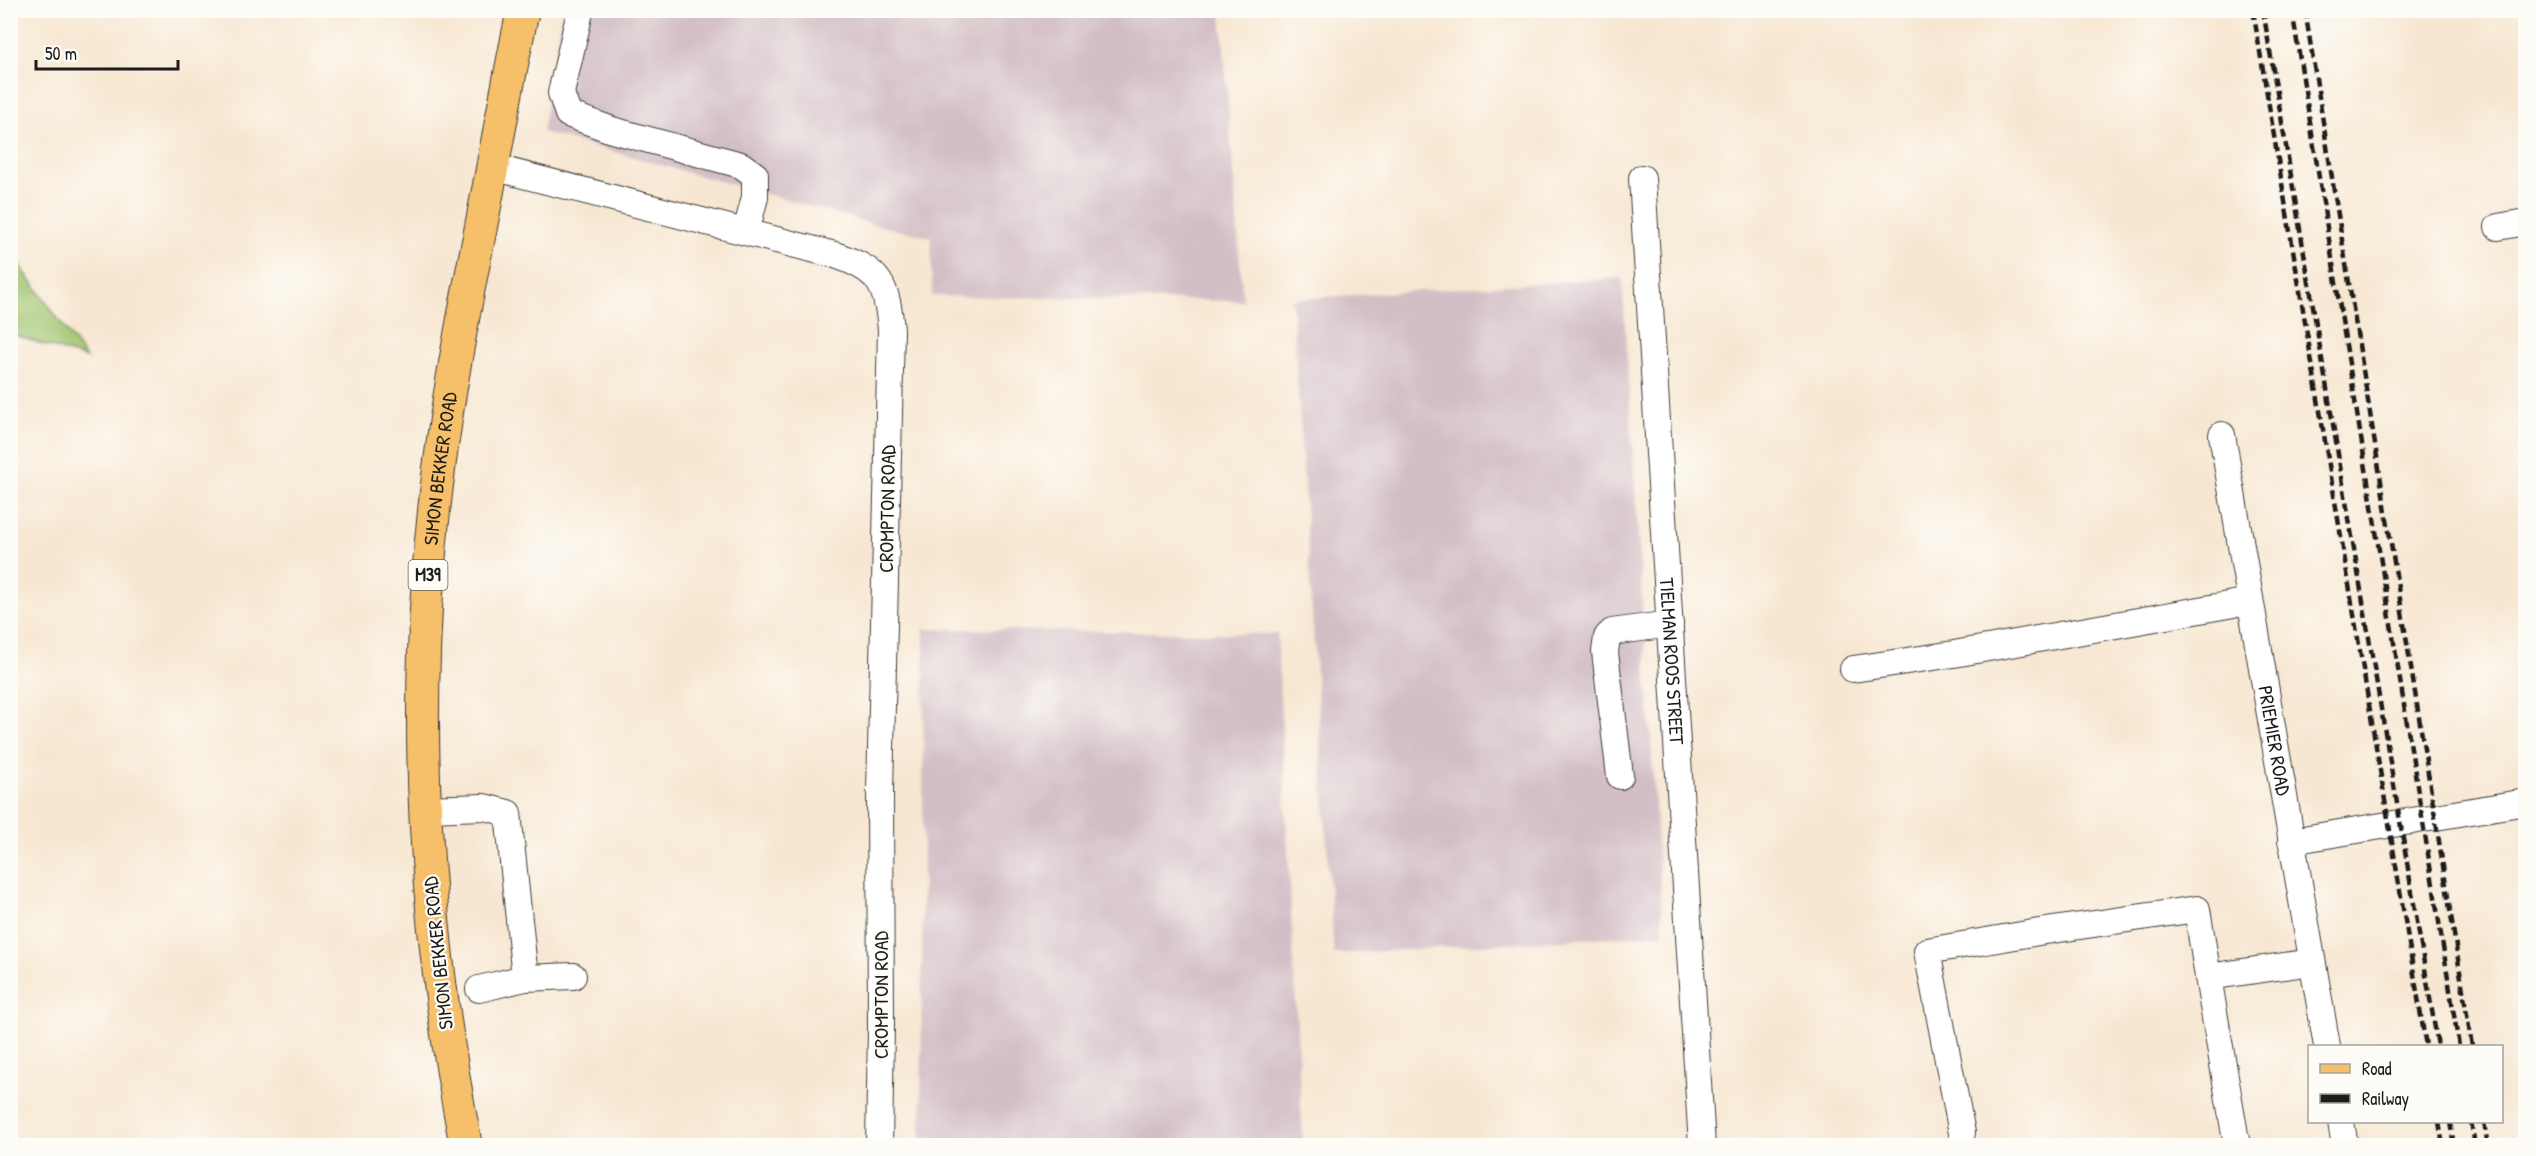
<svg xmlns="http://www.w3.org/2000/svg" width="2536" height="1156" font-family="'Patrick Hand',sans-serif">
  <style>
    .industrial { fill: #d2bec5 }
    .green { fill: #9ec26c; stroke: #5d6f44; stroke-width: 1.5 }
    .lines { fill: none; stroke-linecap: round; stroke-linejoin: round }
    .minor-casing { stroke: #3d3a37; stroke-width: 28 }
    .major-casing { stroke: #3d3a37; stroke-width: 34 }
    .minor { stroke: #fff; stroke-width: 26 }
    .major { stroke: #f6c06b; stroke-width: 32 }
    .rail { stroke: #1c1c1c; stroke-width: 4.5; stroke-dasharray: 9 4.5; stroke-linecap: butt }
    .labels { text-anchor: middle; stroke-width: 4.5; stroke-linejoin: round; paint-order: stroke }
    .shield { fill: #fdfcf7; stroke: #605f5e; stroke-width: 1.5 }
    .shield-label { font-size: 18px; font-weight: bold; fill: #1c1c1c }
    .street-label { font-size: 20px; fill: #1c1c1c; stroke: #fdfcf7 }
  </style>
  <rect width="100%" height="100%" fill="#fdfcf7"/>
  <filter id="ink" filterUnits="userSpaceOnUse"><feTurbulence type="fractalNoise" baseFrequency=".0167" numOctaves="2"/><feDisplacementMap in="SourceGraphic" scale="12" xChannelSelector="R" yChannelSelector="G"/><feConvolveMatrix kernelMatrix="1 2 1 2 8 2 1 2 1" color-interpolation-filters="sRGB"/></filter>
  <filter id="wash" filterUnits="userSpaceOnUse"><feTurbulence type="fractalNoise" baseFrequency=".008" numOctaves="4" result="noise"/><feDisplacementMap in="SourceGraphic" scale="24" xChannelSelector="R" yChannelSelector="G"/><feGaussianBlur stdDeviation="1.35" result="paint"/><feColorMatrix in="noise" values="0 0 0 0 0 0 0 0 0 0 0 0 0 0 0 0 0 1.4 0 .05"/><feComposite in="paint" operator="in"/></filter>
  <g filter="url(#wash)">
    <rect width="100%" height="100%" fill="#f7e7d2"/>
    <path class="industrial" d="M563 11H1221L1243 301 932 296 931 237 888 228 542 132Z
      M1622 278 1663 934 1334 954 1292 299Z
      M924 629 1277 634 1303 1145H921Z"/>
    <path class="green" d="M11 253 86 358 11 334Z"/>
  </g>
  <g filter="url(#ink)">
    <g class="lines">
      <defs>
        <g id="minor">
          <path d="M580 12 561 93 568 114 612 130 741 165 755 175V197L746 232"/>
          <path d="M492 167 835 255C880 270 887 284 891 330L880 791 881 1027 879 1146"/>
          <path id="s1" d="M1642 178 1702 1146"/>
          <path d="M2498 227 2526 222"/>
          <path id="s2" d="M2222 435 2327 1046"/>
          <path d="M1853 669 1954 654 2250 601"/>
          <path d="M1620 776 1605 652 1607 637 1612 632 1670 624"/>
          <path d="M426 809 484 807 508 813 525 978 573 976"/>
          <path d="M2291 841 2526 802"/>
          <path d="M2208 977 2237 1146"/>
          <path d="M479 989 525 978"/>
          <path d="M2341 1122 2345 1146"/>
          <path d="M1962 1133 1927 951 2039 932 2197 909 2208 977 2312 962"/>
        </g>
        <g id="major">
          <path id="s3" d="M466 1146C430 959 414 768 428 578 436 463 456 350 479 237 494 161 507 86 523 10"/>
        </g>
      </defs>
      <use href="#minor" class="minor-casing"/>
      <use href="#major" class="major-casing"/>
      <use href="#minor" class="minor"/>
      <use href="#major" class="major"/>
      <path class="rail" d="M2253 10 2426 1046
        M2263 10 2438 1046
        M2292 10 2459 1046
        M2305 10 2472 1046
        M2439 1122 2443 1146
        M2450 1122 2454 1146
        M2471 1122 2475 1146
        M2484 1122 2488 1146"/>
    </g>
  </g>
  <g class="labels">
    <rect class="shield" x="408.5" y="560" width="39" height="30" rx="4.5"/>
    <g class="shield-label">
      <text x="428" y="581">M39</text>
    </g>
    <g class="street-label">
      <text dy="7" stroke="none"><textPath href="#s3" startOffset="681">SIMON BEKKER ROAD</textPath></text>
      <text transform="translate(887 509) rotate(-89)" y="7">CROMPTON ROAD</text>
      <text dy="7" stroke="none"><textPath href="#s1" startOffset="484">TIELMAN ROOS STREET</textPath></text>
      <text dy="7" stroke="none"><textPath href="#s2" startOffset="310">PRIEMIER ROAD</textPath></text>
      <text transform="translate(438 953) rotate(-96)" y="7">SIMON BEKKER ROAD</text>
      <text transform="translate(881 995) rotate(-90)" y="7">CROMPTON ROAD</text>
    </g>
  </g>
  <rect width="2536" height="1156" fill="none" stroke="#fdfcf7" stroke-width="36"/>
  <rect x="2308" y="1045" width="195" height="78" fill="#fdfcf7" stroke="#a3a29f" stroke-width="1.5"/>
  <rect x="2320" y="1064" width="30" height="9" fill="#f6c06b" stroke="#a3a29f" stroke-width="1.5"/>
  <text x="2362" y="1075" font-size="18" fill="#1c1c1c">Road</text>
  <rect x="2320" y="1094" width="30" height="9" fill="#1c1c1c" stroke="#a3a29f" stroke-width="1.5"/>
  <text x="2362" y="1105" font-size="18" fill="#1c1c1c">Railway</text>
  <path d="M36 60v9h142v-9" fill="none" stroke="#1c1c1c" stroke-width="3"/>
  <text x="45" y="60" font-size="18" fill="#1c1c1c" stroke="#fdfcf7" stroke-width="4.5" paint-order="stroke">50 m</text>
</svg>
